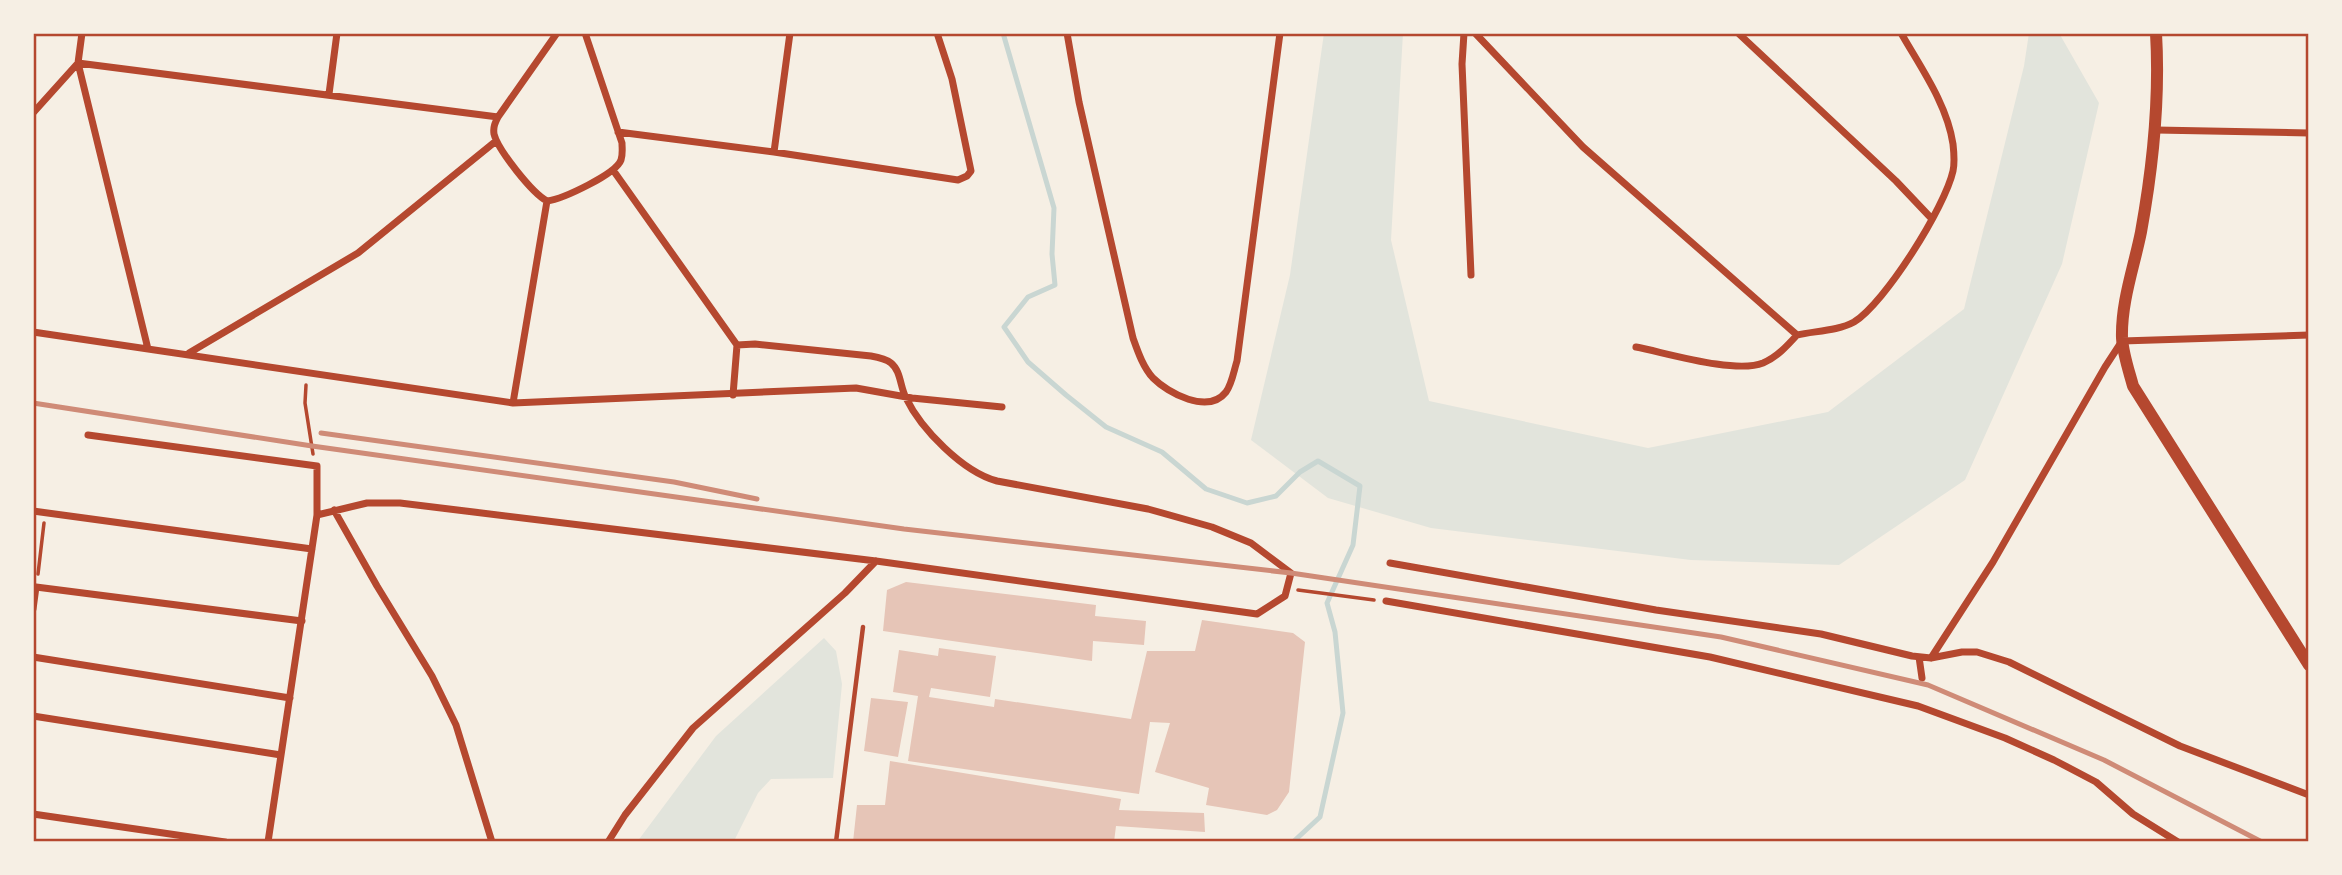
<svg xmlns="http://www.w3.org/2000/svg" width="2342" height="875" font-family="'Noto Sans',sans-serif">
  <style>
    .green { fill: #e2e4dc }
    .lines { fill: none; stroke-linecap: round; stroke-linejoin: round }
    .stream { stroke: #c9d6d2; stroke-width: 5 }
    .building { fill: #e6c5b7 }
    .path { stroke: #b5482f; stroke-width: 3.5 }
    .service { stroke: #b5482f; stroke-width: 4.5 }
    .minor { stroke: #b5482f; stroke-width: 7 }
    .secondary { stroke: #b5482f; stroke-width: 12 }
    .rail { stroke: #cf8b77; stroke-width: 5 }
    .neatline { fill: none; stroke: #b5482f; stroke-width: 2.5 }
  </style>
  <rect width="100%" height="100%" fill="#f6efe4"/>
  <path class="green" d="M1324 33H1403L1391 240 1429 401 1648 448 1828 412 1964 309 2024 66 2029 33H2059L2099 103 2062 264 1965 480 1839 565 1691 560 1431 528 1328 498 1251 440 1290 275Z
    M824 638 836 651 842 684 833 778 771 779 758 793 735 839 730 842H637L716 736Z"/>
  <g class="lines">
    <path class="stream" d="M1003 33 1054 208 1052 254 1055 285 1028 297 1004 327 1028 362 1066 395 1106 427 1162 452 1206 489 1247 503 1276 496 1300 472 1318 461 1360 486 1353 545 1327 603 1335 632 1343 713 1320 817 1293 842"/>
  </g>
  <path class="building" d="M906 582 1096 605 1095 616 1146 621 1144 645 1093 641 1092 661 883 631 887 590Z
    M1202 620 1293 633 1305 642 1289 792 1277 810 1267 815 1206 805 1209 788 1155 772 1170 723 1150 722 1139 794 908 761 918 696 893 692 899 650 938 656 939 648 996 656 990 697 931 688 929 697 994 707 995 699 1131 719 1147 651H1195Z
    M871 698 908 702 898 757 864 751Z
    M890 761 1121 799 1119 810 1204 813 1205 832 1116 826 1114 842H853L857 805H885Z"/>
  <g class="lines">
    <path class="path" d="M306 385 305 403 313 454
      M38 574 44 523
      M1298 590 1374 600"/>
    <path class="service" d="M836 842 863 627"/>
    <path class="minor" d="M557 33 498 117C495 123 493 127 494 134 498 150 532 193 547 201 563 199 616 174 621 160 623 154 622 148 622 143L585 33
      M1067 33 1079 102 1133 338C1138 352 1143 367 1153 378 1168 393 1208 415 1226 392 1232 384 1234 370 1237 361L1280 33
      M1464 33 1462 64 1471 275
      M1475 33 1583 147 1797 335
      M1738 33 1896 181 1932 219
      M78 63 498 117
      M78 63 148 349
      M329 94 337 33
      M33 113 78 63 82 33
      M2156 130 2309 133
      M618 132 774 152 958 180 967 176 971 171 952 79 937 33
      M774 152 790 33
      M613 170 737 345 733 395
      M33 332 513 403 856 388 912 398 1002 407
      M1797 335C1814 331 1838 331 1854 322 1885 303 1945 207 1953 171 1955 162 1954 153 1953 144 1947 104 1921 68 1901 33
      M1636 347C1667 353 1735 374 1763 363 1777 357 1787 346 1797 335
      M189 353 358 253 496 141
      M513 403 547 201
      M88 435 317 466V515L268 842
      M334 510 377 586 432 676 456 725 492 842
      M33 511 312 549
      M317 515 367 503H400L876 561 1257 614 1285 596 1291 573 1251 543 1212 527 1148 509 997 481C963 472 921 429 906 398 900 387 901 371 891 363 886 359 877 357 871 356L755 344 737 345
      M1390 563 1656 610 1821 634 1912 656 1931 658 1962 652H1977L2009 662 2180 746 2309 795
      M1386 601 1710 657 1918 706 2005 738 2054 760 2096 782 2133 814 2178 842
      M33 609 36 587 302 621
      M33 657 290 698
      M1919 657 1922 678
      M1931 658 1993 562 2105 367 2122 341 2309 335
      M33 716 281 755
      M33 814 225 842
      M608 842 625 815 693 728 845 593 876 561"/>
    <path class="secondary" d="M2156 33C2160 100 2153 166 2141 232 2134 267 2121 302 2122 338 2123 354 2129 371 2133 386L2309 665"/>
    <path class="rail" d="M33 403 312 446 904 529 1291 573 1721 637 1928 685 2104 760 2262 842
      M321 433 674 482 757 499"/>
  </g>
  <rect width="2342" height="875" fill="none" stroke="#f6efe4" stroke-width="70"/>
  <rect x="35" y="35" width="2272" height="805" class="neatline"/>
</svg>
